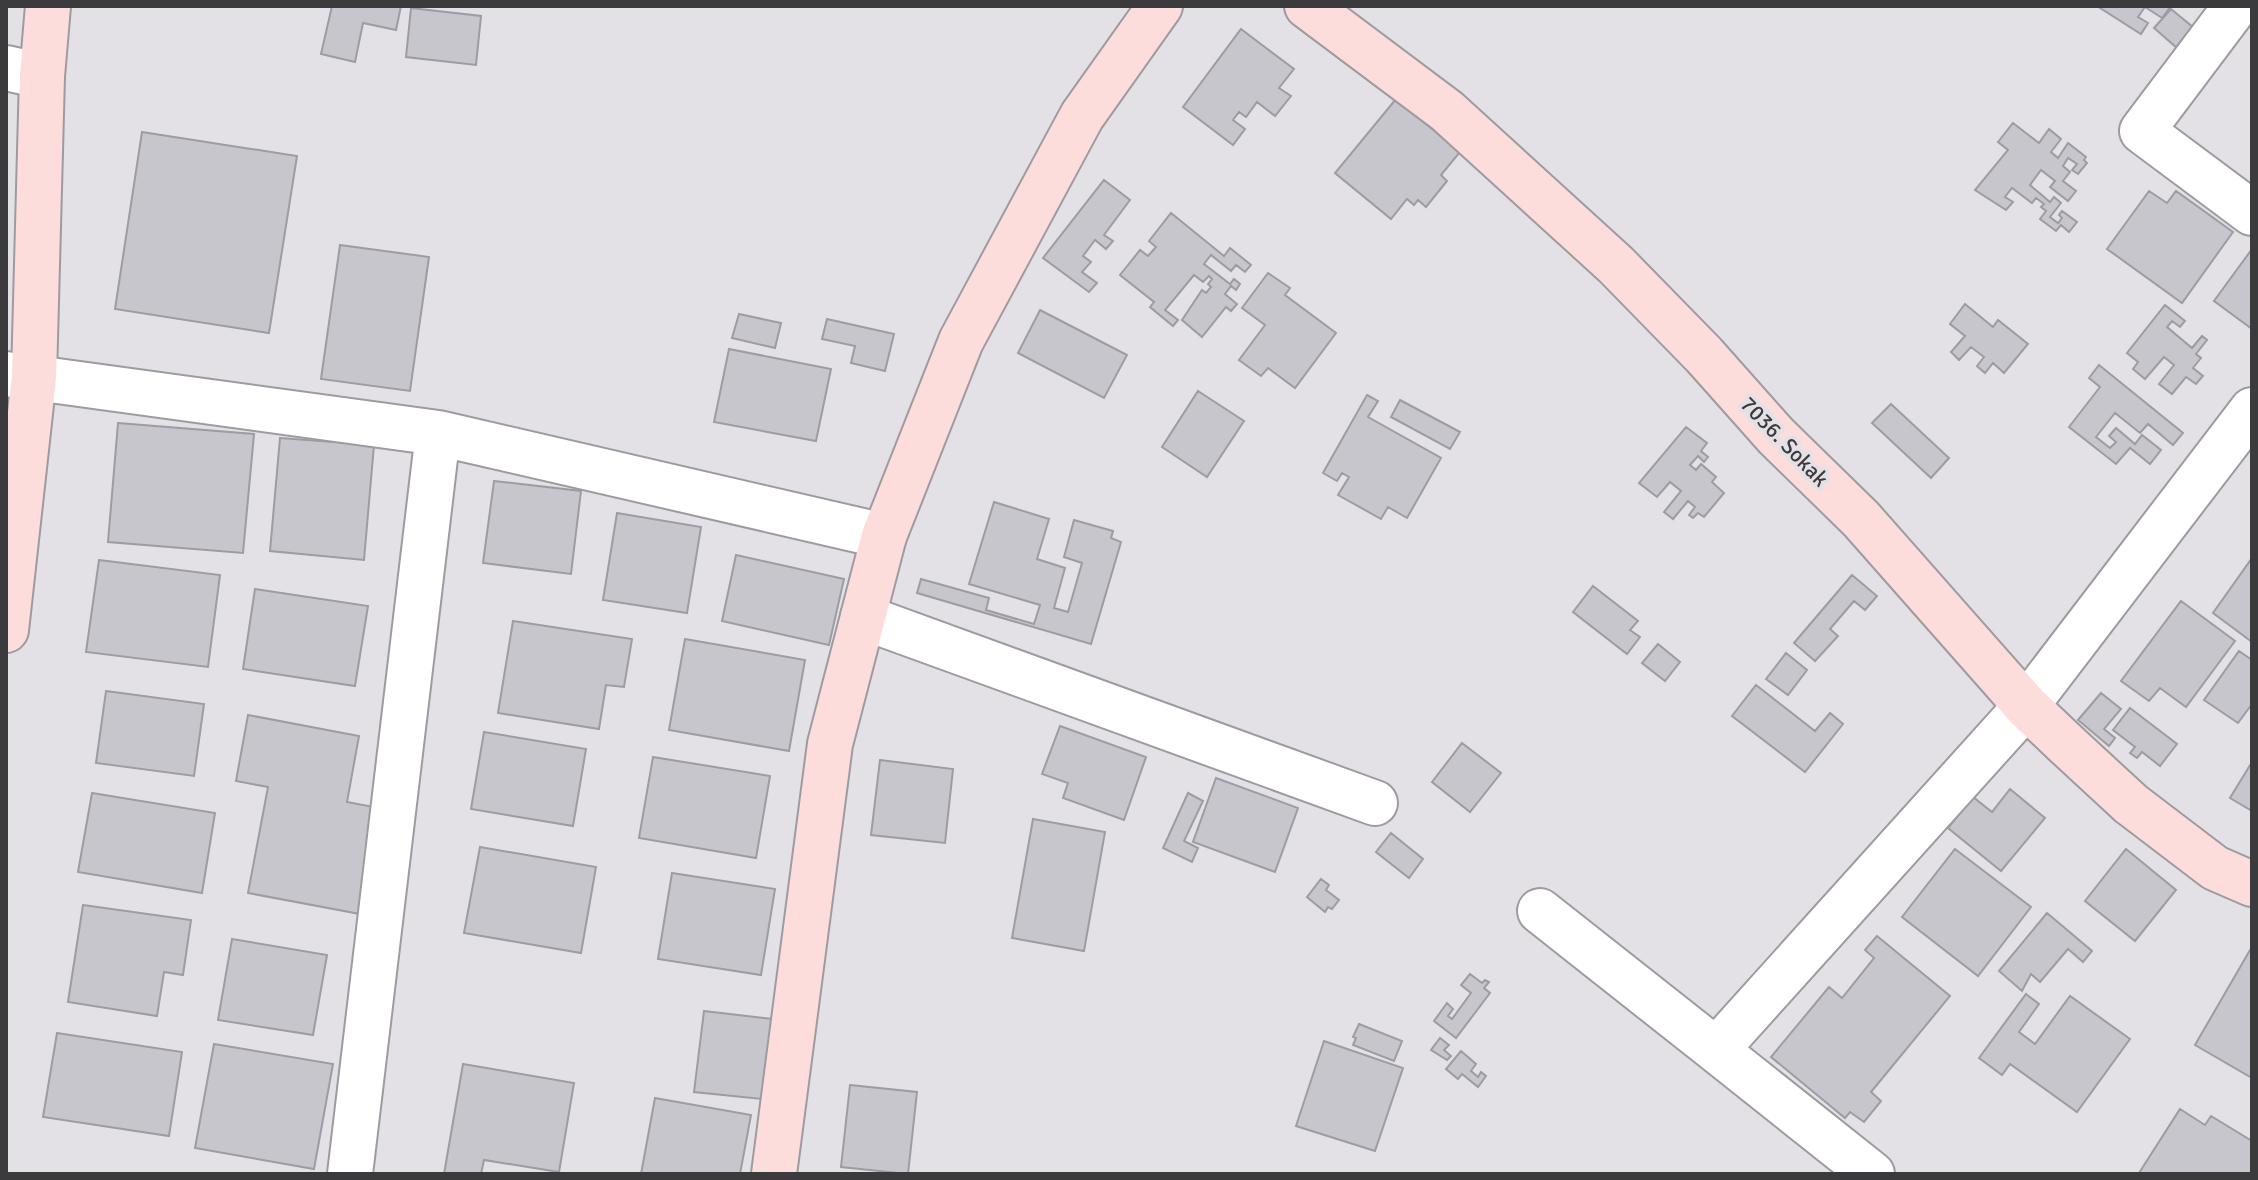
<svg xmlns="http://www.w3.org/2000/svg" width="2258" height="1180" font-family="Signika,sans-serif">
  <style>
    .building { fill: #c7c6cc; stroke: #9d9ca2; stroke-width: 2 }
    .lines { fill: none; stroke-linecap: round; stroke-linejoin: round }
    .street-casing { stroke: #9e9ba0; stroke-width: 48 }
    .secondary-casing { stroke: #9e9ba0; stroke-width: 48 }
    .street { stroke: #fff; stroke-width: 44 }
    .secondary { stroke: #fddddc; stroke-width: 44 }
    .labels { text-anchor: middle; stroke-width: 8; stroke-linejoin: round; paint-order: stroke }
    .street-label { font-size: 22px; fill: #3b3a3c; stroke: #e4e1e6 }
  </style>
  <rect width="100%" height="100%" fill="#e4e1e6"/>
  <path class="building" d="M332 6H401L396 30 363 23 355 62 321 54Z
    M2097 6H2171L2162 18 2145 7 2138 17 2148 23 2141 34Z
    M411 8 481 16 476 65 406 57Z
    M2171 9 2194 28 2177 48 2154 28Z
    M1241 29 1294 69 1279 88 1291 96 1275 116 1257 102 1246 117 1239 112 1233 120 1245 129 1233 145 1183 107Z
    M1396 99 1460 152 1441 175 1447 181 1426 207 1418 200 1414 205 1407 199 1391 219 1335 173Z
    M2013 123 2039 143 2049 129 2061 139 2051 152 2058 158 2068 143 2086 157 2084 160 2087 163 2078 174 2072 170 2077 164 2068 158 2063 166 2070 172 2063 181 2076 191 2068 201 2050 187 2055 181 2041 170 2030 185 2050 202 2054 197 2061 203 2050 217 2058 223 2062 218 2059 215 2062 211 2077 222 2069 232 2061 225 2056 231 2040 219 2046 211 2041 207 2044 204 2036 198 2032 203 2012 188 2005 197 2013 202 2006 210 1975 190 2008 150 1998 142Z
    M142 132 297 156 269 333 115 309Z
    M1104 180 1130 200 1104 235 1113 241 1106 249 1095 240 1083 256 1091 262 1082 272 1097 283 1089 292 1043 258Z
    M2149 191 2167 203 2176 191 2233 232 2182 303 2107 249Z
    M1171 213 1224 256 1230 248 1251 265 1245 272 1236 265 1231 271 1211 255 1204 264 1230 284 1234 279 1240 284 1236 290 1231 286 1225 294 1237 304 1231 311 1226 307 1202 337 1182 320 1202 290 1206 293 1211 287 1208 284 1212 279 1209 276 1203 282 1194 275 1165 310 1178 320 1173 326 1150 307 1154 302 1120 275 1140 250 1148 256 1156 247 1149 241Z
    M340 245 429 257 410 391 321 379Z
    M2252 249V329L2214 301Z
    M1268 273 1290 288 1285 295 1336 333 1295 388 1268 368 1261 376 1239 360 1265 325 1242 308Z
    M1965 304 1993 327 1998 320 2028 344 2004 373 1993 363 1985 373 1977 366 1984 357 1971 347 1959 360 1951 352 1965 336 1950 324Z
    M2165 305 2185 321 2180 327 2172 321 2167 327 2192 348 2202 336 2207 340 2196 354 2201 358 2193 368 2203 376 2196 384 2186 377 2172 394 2159 384 2174 365 2164 357 2145 379 2133 369 2138 362 2127 353Z
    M1040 310 1127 355 1104 398 1018 353Z
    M739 314 781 323 775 348 732 338Z
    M827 319 894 334 885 371 851 363 855 346 822 339Z
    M729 349 831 369 816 441 714 422Z
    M2099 365 2183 433 2173 445 2148 424 2140 433 2115 413 2096 437 2110 448 2116 442 2109 436 2116 428 2135 444 2142 435 2161 450 2150 464 2130 448 2116 464 2069 427 2100 387 2089 378Z
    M1198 391 1244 421 1207 477 1162 447Z
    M1367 395 1378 401 1368 417 1441 458 1407 518 1388 507 1381 519 1338 495 1349 477 1342 473 1337 481 1323 473Z
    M1400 400 1460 432 1450 449 1391 417Z
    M1891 404 1949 458 1931 478 1872 423Z
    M118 423 254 434 243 553 108 542Z
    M1686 427 1707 443 1701 451 1708 457 1704 462 1698 456 1690 465 1696 470 1701 464 1716 477 1712 482 1724 493 1704 517 1698 513 1693 518 1689 515 1695 507 1688 501 1673 519 1664 512 1681 491 1670 482 1657 497 1639 483Z
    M280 438 374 445 364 560 270 551Z
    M494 481 581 491 571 574 483 563Z
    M994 502 1049 519 1037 559 1065 568 1054 608 1068 612 1082 563 1064 557 1074 520 1113 531 1111 538 1121 542 1091 644 917 593 921 579 989 598 986 610 1034 624 1040 605 969 584Z
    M617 513 701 527 687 613 603 600Z
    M736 555 844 579 829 645 722 621Z
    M2252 558V642L2213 613Z
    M99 560 220 575 208 667 86 652Z
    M1852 575 1877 596 1865 610 1854 601 1830 629 1838 636 1815 661 1794 643Z
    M1593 586 1638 621 1630 630 1640 637 1627 654 1573 612Z
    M255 589 368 606 355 686 243 669Z
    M2181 601 2235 641 2186 707 2160 688 2149 701 2121 681Z
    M513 621 632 639 624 687 606 685 599 729 498 713Z
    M685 639 805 660 789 751 669 730Z
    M1658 644 1680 662 1665 681 1642 663Z
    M2239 651 2252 660V704L2238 723 2204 700Z
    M1786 653 1807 670 1788 695 1766 679Z
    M1756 685 1815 731 1830 713 1843 724 1805 772 1732 716Z
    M106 691 204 704 194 776 96 763Z
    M2101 693 2121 709 2104 729 2115 738 2109 746 2078 720Z
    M2130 708 2177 744 2160 766 2142 752 2137 758 2130 753 2135 747 2113 730Z
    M248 715 359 736 347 802 379 808 360 914 248 893 268 787 236 781Z
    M1060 726 1146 757 1124 820 1063 798 1068 783 1042 774Z
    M484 732 586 749 573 826 471 809Z
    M1462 743 1501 773 1470 812 1432 782Z
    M653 757 770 776 756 858 639 838Z
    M880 760 953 769 945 843 871 835Z
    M2252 762V811L2230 798Z
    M1216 778 1298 808 1275 872 1193 842Z
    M2010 789 2045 818 2001 871 1948 828 1973 797 1992 812Z
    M92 793 215 813 202 893 78 872Z
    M1188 793 1203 801 1184 841 1198 848 1192 862 1163 848Z
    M1033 819 1105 832 1084 951 1012 938Z
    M1391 833 1423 859 1409 878 1376 852Z
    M480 847 596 867 581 953 464 933Z
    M1955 849 2031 907 1978 976 1902 917Z
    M2126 849 2176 890 2135 941 2085 901Z
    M672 873 775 889 761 975 658 959Z
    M1321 879 1329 885 1326 890 1339 900 1332 909 1328 907 1325 912 1307 897Z
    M83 905 191 920 183 975 164 972 157 1016 68 1002Z
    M2047 913 2092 951 2083 962 2068 949 2040 982 2031 974 2022 991 1999 971Z
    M1877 936 1950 996 1871 1092 1881 1101 1864 1122 1850 1112 1845 1118 1771 1057 1829 987 1842 998 1874 958 1865 950Z
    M232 939 327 955 313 1035 218 1020Z
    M2250 950 2252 951V1078L2195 1045Z
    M1470 974 1482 983 1485 980 1489 982 1484 988 1490 993 1456 1038 1434 1021 1447 1003 1453 1009 1448 1016 1452 1019 1471 993 1461 985Z
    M2026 994 2039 1004 2019 1032 2035 1044 2070 996 2130 1039 2077 1112 2010 1064 2002 1075 1979 1058Z
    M704 1011 772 1019 762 1099 694 1092Z
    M1359 1024 1402 1041 1394 1061 1353 1045 1356 1038 1353 1037Z
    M57 1033 182 1052 169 1136 43 1117Z
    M1440 1038 1449 1045 1444 1050 1451 1056 1447 1060 1431 1050Z
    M1324 1041 1403 1068 1375 1151 1296 1126Z
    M214 1044 333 1064 314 1169 195 1148Z
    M1461 1051 1476 1064 1471 1071 1478 1077 1481 1072 1486 1076 1478 1087 1462 1074 1458 1079 1446 1069Z
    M463 1064 574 1083 559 1172 484 1160 481 1174H444Z
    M850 1085 917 1092 908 1174 841 1167Z
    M655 1098 751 1115 740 1174H641Z
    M2180 1109 2205 1125 2211 1116 2252 1141V1174L2139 1173Z"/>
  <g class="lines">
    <defs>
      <path id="street" d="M2236 6 2142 131 2252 213
        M6 68 42 76
        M6 374 438 433 884 536
        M863 617 1375 803
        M1540 911 1716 1050
        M350 1174 438 433
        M1872 1174 1716 1050 2026 706 2252 410"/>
      <path id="secondary" d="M1307 6 1447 111 1616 265 1704 355 1776 436 1861 519 2026 706 2066 744 2131 804 2215 868 2252 884
        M6 630 34 377 42 76 48 6
        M774 1174 830 744 884 536 961 341 1082 116 1160 6"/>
    </defs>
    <use href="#street" class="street-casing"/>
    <use href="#secondary" class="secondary-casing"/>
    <use href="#street" class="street"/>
    <use href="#secondary" class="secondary"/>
  </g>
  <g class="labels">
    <g class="street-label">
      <text transform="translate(1785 441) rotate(46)" y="8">7036. Sokak</text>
    </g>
  </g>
  <rect width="2258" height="1180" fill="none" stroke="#3b3a3c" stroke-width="16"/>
</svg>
